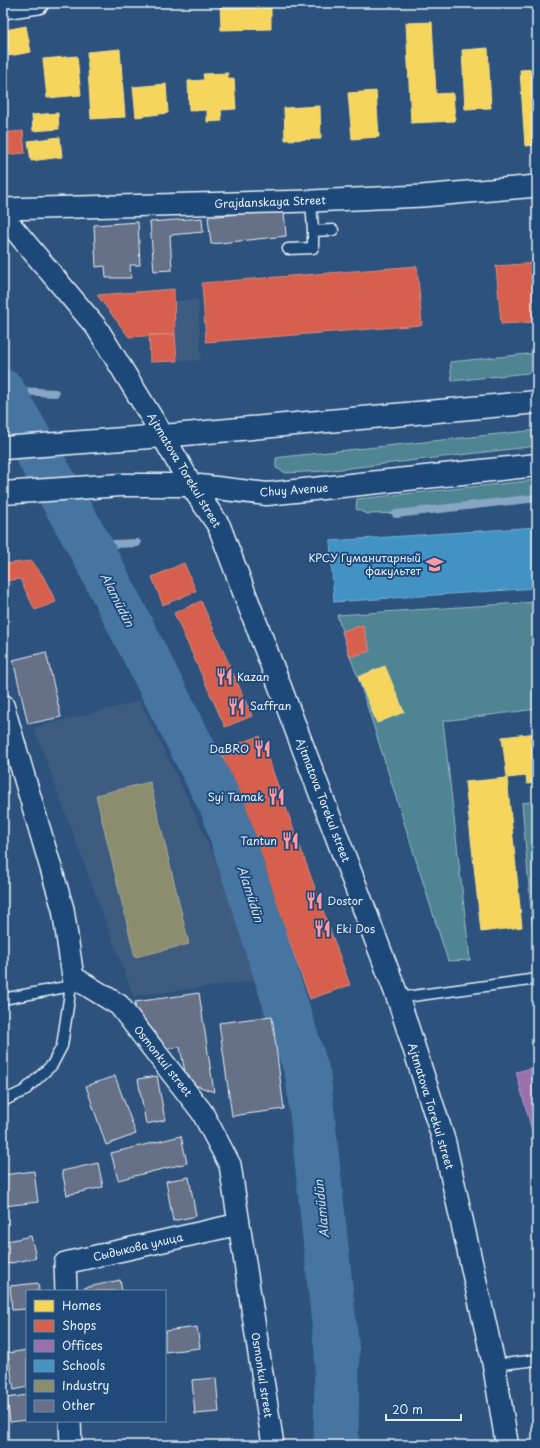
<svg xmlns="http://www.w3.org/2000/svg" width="540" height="1448" font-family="'Playpen Sans',sans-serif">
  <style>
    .built { fill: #3e5b80 }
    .green { fill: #4f8492; stroke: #9cbac5 }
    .homes { fill: #f6d55c; stroke: #f2dd8b }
    .shops { fill: #d6604d; stroke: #db8c80 }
    .offices { fill: #9970ab; stroke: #b197c2 }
    .schools { fill: #4393c3; stroke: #74afd3 }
    .industry { fill: #8c8c6e; stroke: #a8aa97 }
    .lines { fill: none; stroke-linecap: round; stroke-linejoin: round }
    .stream { stroke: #87a6c4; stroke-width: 8 }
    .river { stroke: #4674a2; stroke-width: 45 }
    .building { fill: #667087; stroke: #e8f1f8 }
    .lane-casing { stroke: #e8f1f8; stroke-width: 13 }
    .street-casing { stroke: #e8f1f8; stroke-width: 24 }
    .secondary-casing { stroke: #e8f1f8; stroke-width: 25 }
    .primary-casing { stroke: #e8f1f8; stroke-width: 25 }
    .lane { stroke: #1f4a7a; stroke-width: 10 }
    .street { stroke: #1f4a7a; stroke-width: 21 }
    .secondary { stroke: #1f4a7a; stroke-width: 22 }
    .primary { stroke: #1f4a7a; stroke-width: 22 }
    .labels { text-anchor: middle; stroke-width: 4; stroke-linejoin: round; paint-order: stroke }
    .street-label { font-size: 11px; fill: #e8f1f8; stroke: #1f4a7a }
    .poi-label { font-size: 11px; fill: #e8f1f8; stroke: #1f4a7a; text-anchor: end }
    .water-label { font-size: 12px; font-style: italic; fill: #d0deeb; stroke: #1f4a7a }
  </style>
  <rect width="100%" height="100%" fill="#2d527d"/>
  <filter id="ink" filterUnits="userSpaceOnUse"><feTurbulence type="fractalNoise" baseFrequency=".025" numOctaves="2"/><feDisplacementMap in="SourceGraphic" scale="8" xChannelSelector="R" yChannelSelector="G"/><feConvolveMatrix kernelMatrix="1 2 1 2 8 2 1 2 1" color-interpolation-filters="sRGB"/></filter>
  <g filter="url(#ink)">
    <path class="built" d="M198 300 201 360 177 361 174 301Z
      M140 701 196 816 225 882 255 981 133 996 34 728Z"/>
    <path class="green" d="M537 353V372L452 381 450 362Z
      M537 430V446L324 471 286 473 276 468V458L291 456Z
      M537 480V497L404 513 367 514 356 509 357 499Z
      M537 602V709L443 721 470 960 448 961 358 677 350 657 337 615Z
      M537 801V959H535L522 803Z"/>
    <path class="homes" d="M220 3H271V29L221 30Z
      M432 22 436 94 453 93 455 121 411 123 406 23Z
      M26 26 31 52 9 56 5 30Z
      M488 48 491 108 465 109 462 50Z
      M120 49 125 117 91 119 87 52Z
      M77 56 81 95 47 98 43 59Z
      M537 69V145L525 146 520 70Z
      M228 73V79L234 78 236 109 221 110 222 121 207 122V110L189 111 188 81 204 80 203 74Z
      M166 84 168 113 136 117 133 87Z
      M376 91 379 137 352 139 348 93Z
      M320 106 321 139 285 140 284 108Z
      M58 113 59 129 33 131 32 115Z
      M60 137 62 157 31 161 28 141Z
      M385 666 404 712 377 723 358 677Z
      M537 733V783L527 784 526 776 507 778 502 737Z
      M507 778 522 927 481 932 465 782Z"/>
    <path class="shops" d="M23 131 25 153 3 155V133Z
      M537 263V322L501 324 496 266Z
      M417 266 422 325 206 342 202 283Z
      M174 289 175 334 129 337 97 295Z
      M175 334 177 361 150 362 149 335Z
      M32 561 43 576 56 602 35 610 20 579 3 581V564Z
      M184 563 196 591 163 605 152 577Z
      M201 601 252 716 225 727 174 613Z
      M363 625 370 651 350 657 342 631Z
      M260 736 350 985 310 999 220 750Z"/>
    <path class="offices" d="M537 1067V1149L516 1072Z"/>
    <path class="schools" d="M537 527V588L334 602 330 541Z"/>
    <path class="industry" d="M150 782 189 944 135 957 96 795Z"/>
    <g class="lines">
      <path class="stream" d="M3 390 55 393
        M396 514 537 498
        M89 545 137 543"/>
      <path class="river" d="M3 392 93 552 223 808 308 1075 337 1352 336 1445"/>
    </g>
    <path class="building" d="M284 210 286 236 211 244 208 217Z
      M202 218 203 232 170 235 172 270 154 271 150 222Z
      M138 222 140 265H130L131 278H106L105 266 96 267 94 225Z
      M46 652 61 717 28 724 13 660Z
      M199 993 214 1092 187 1082 180 1047 152 1049 136 1018 135 1002Z
      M272 1016 284 1109 232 1116 219 1023Z
      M115 1076 136 1134 106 1145 86 1086Z
      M157 1076 165 1120 146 1124 138 1079Z
      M181 1136 187 1163 118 1180 111 1153Z
      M98 1163 103 1187 67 1195 62 1171Z
      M34 1171 38 1202 4 1206 3 1175Z
      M189 1177 196 1216 173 1221 166 1181Z
      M31 1236 36 1258 6 1264 3 1242Z
      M120 1280 122 1291H84V1288Z
      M38 1283 39 1291H27V1309L12 1310 10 1286Z
      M197 1327 200 1348 165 1352V1331Z
      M27 1350V1387L14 1390 8 1353Z
      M216 1378 219 1412 195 1414 192 1380Z
      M27 1395V1420L10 1422 7 1398Z
      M198 1442V1445H170Z"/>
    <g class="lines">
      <defs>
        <path id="lane" d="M311 201 313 231 333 230
          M288 249 313 248V231
          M398 998 537 979
          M3 999 71 986 72 982
          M3 1101 24 1091 52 1065 62 1046 71 986
          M494 1365 537 1360"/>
        <path id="street" d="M3 8 38 3
          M3 209 311 201 422 196 537 186
          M3 216 97 328 163 436
          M3 705 63 909 73 977 119 1005 202 1112 230 1165 273 1445
          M66 1291 65 1263 239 1224
          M70 1421 71 1445"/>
        <path id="secondary" d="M163 436 191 485 219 526 398 998 444 1141 494 1365 507 1445"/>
        <path id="primary" d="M3 448 163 436 537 402
          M3 493 121 485H191L267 494 537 465"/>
      </defs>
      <use href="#lane" class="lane-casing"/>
      <use href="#street" class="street-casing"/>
      <use href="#secondary" class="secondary-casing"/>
      <use href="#primary" class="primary-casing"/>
      <use href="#lane" class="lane"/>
      <use href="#street" class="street"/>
      <use href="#secondary" class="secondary"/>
      <use href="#primary" class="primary"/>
    </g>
  </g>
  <defs>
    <symbol id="university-bare" viewBox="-9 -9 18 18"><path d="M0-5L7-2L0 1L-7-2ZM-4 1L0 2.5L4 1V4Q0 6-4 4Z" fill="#ff9aa2" stroke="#1f4a7a" stroke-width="2.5" paint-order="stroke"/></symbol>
    <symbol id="restaurant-bare" viewBox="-9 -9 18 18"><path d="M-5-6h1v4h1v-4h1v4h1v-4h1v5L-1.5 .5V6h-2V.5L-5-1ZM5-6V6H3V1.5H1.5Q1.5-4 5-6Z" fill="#ff9aa2" stroke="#1f4a7a" stroke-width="2.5" paint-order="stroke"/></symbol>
  </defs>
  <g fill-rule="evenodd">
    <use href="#university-bare" x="422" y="552" width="25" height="25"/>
    <use href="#restaurant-bare" x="212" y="664" width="25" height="25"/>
    <use href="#restaurant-bare" x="224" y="694" width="25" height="25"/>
    <use href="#restaurant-bare" x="250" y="736" width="25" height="25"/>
    <use href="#restaurant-bare" x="264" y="784" width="25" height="25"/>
    <use href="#restaurant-bare" x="278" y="828" width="25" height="25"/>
    <use href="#restaurant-bare" x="302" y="888" width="25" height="25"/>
    <use href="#restaurant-bare" x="310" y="916" width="25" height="25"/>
  </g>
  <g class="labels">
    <g class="street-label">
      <text transform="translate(270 202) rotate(-2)" y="4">Grajdanskaya Street</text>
      <text transform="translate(184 470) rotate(59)" y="4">Ajtmatova Torekul street</text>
      <text transform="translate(294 490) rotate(-4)" y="4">Chuy Avenue</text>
      <text transform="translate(323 800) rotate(69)" y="4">Ajtmatova Torekul street</text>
      <text transform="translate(163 1061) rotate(52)" y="4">Osmonkul street</text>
      <text transform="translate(431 1106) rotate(73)" y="4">Ajtmatova Torekul street</text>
      <text transform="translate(138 1247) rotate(-13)" y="4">Сыдыкова улица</text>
      <text transform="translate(262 1375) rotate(81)" y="4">Osmonkul street</text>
    </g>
    <g class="poi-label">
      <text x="421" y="562">КРСУ Гуманитарный<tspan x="421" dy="13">факультет</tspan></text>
      <text x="237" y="681" text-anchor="start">Kazan</text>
      <text x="250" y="710" text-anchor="start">Saffran</text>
      <text x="249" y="753">DaBRO</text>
      <text x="264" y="801">Syi Tamak</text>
      <text x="277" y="845">Tantun</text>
      <text x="327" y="905" text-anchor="start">Dostor</text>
      <text x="336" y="933" text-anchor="start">Eki Dos</text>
    </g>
    <g class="water-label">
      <text transform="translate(117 600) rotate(63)" y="4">Alamüdün</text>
      <text transform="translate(250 894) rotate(72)" y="4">Alamüdün</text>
      <text transform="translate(322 1209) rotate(-96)" y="4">Alamüdün</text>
    </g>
  </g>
  <rect width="540" height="1448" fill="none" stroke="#1f4a7a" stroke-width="16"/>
  <rect x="8" y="8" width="524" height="1432" fill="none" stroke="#e8f1f8" stroke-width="1.5" filter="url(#ink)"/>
  <rect x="26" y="1290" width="140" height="132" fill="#1f4a7a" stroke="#6f8dac"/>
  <rect x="34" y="1300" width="20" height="12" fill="#f6d55c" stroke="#6f8dac"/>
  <text x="62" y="1310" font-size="12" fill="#e8f1f8">Homes</text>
  <rect x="34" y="1320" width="20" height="12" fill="#d6604d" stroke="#6f8dac"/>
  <text x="62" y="1330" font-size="12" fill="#e8f1f8">Shops</text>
  <rect x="34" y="1340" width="20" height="12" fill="#9970ab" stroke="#6f8dac"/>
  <text x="62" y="1350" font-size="12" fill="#e8f1f8">Offices</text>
  <rect x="34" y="1360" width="20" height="12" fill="#4393c3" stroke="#6f8dac"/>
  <text x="62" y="1370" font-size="12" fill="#e8f1f8">Schools</text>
  <rect x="34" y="1380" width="20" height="12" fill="#8c8c6e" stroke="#6f8dac"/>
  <text x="62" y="1390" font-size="12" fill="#e8f1f8">Industry</text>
  <rect x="34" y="1400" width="20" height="12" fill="#667087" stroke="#6f8dac"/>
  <text x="62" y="1410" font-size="12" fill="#e8f1f8">Other</text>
  <path d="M386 1414v6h75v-6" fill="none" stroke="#e8f1f8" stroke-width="2"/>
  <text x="392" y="1414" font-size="12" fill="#e8f1f8" stroke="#1f4a7a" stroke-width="3" paint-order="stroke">20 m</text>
</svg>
